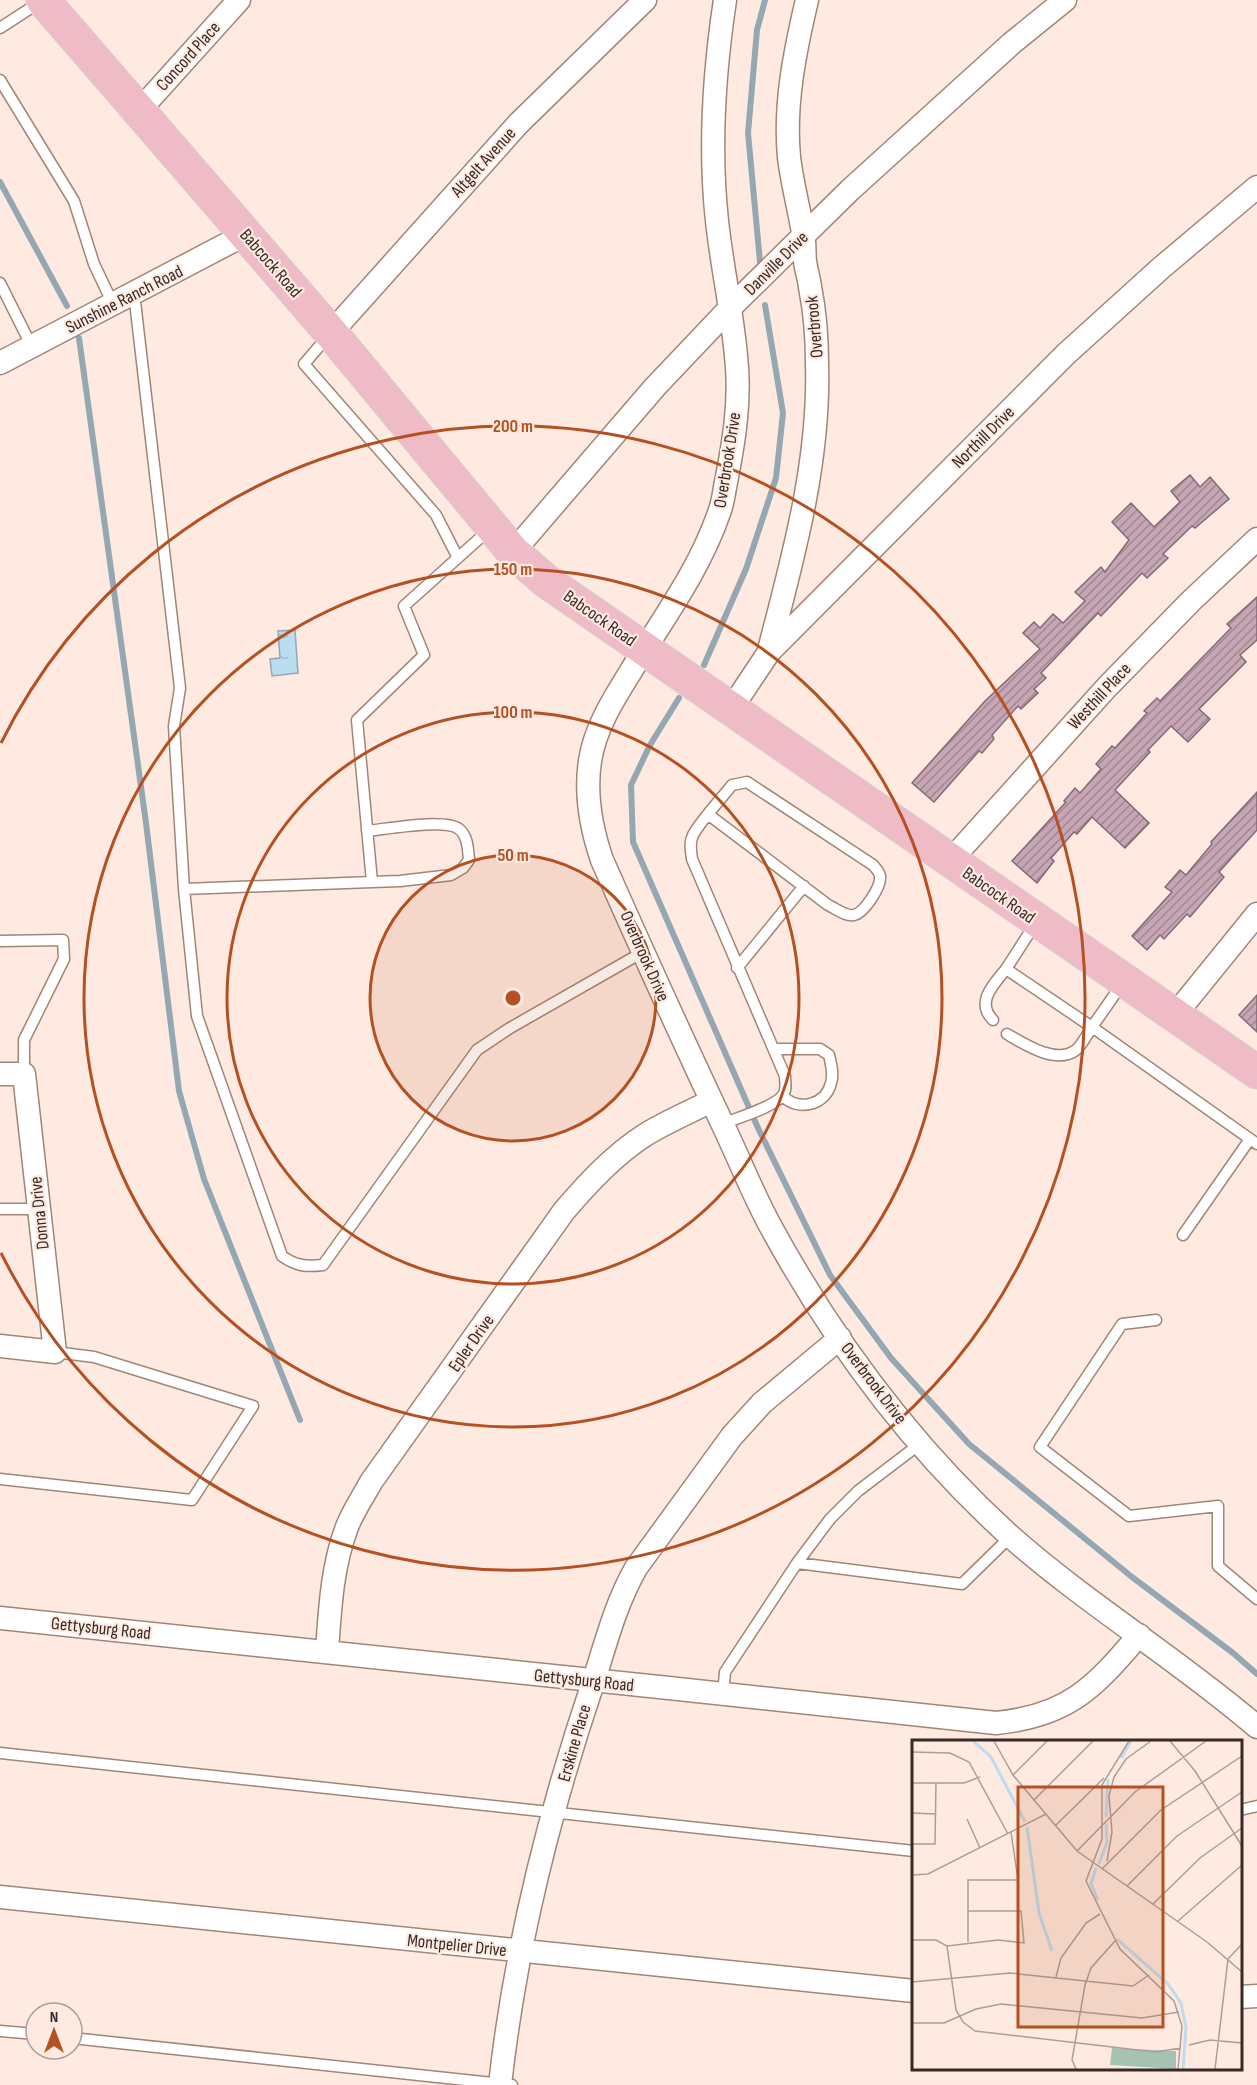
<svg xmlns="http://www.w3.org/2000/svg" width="1257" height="2085" font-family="'Sofia Sans Condensed',sans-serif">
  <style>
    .water { fill: url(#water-ripples); stroke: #94a7b3; stroke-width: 1.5 }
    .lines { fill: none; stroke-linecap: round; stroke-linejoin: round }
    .stream { stroke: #94a7b3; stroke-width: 6 }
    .building { fill: url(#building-hatch); stroke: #846875; stroke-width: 1.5 }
    .lane-casing { stroke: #a28576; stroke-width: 13 }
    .street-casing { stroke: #a28576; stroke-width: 25 }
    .primary-casing { stroke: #d3d0cf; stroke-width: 35 }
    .lane { stroke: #fff; stroke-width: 10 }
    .street { stroke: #fff; stroke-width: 22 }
    .primary { stroke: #efbbc6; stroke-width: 33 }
    .ring { fill: none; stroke: #b55022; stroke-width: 3 }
    .labels { text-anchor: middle; stroke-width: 4.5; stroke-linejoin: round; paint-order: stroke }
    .street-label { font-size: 18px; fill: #362a24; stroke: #feeae1 }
    .inset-river { fill: none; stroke: #bcdcf0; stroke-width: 3 }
    .inset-road { fill: none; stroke: #ae9d95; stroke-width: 1.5 }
    .view { fill: #b55022; fill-opacity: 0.15; stroke: #b55022; stroke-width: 3 }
    .inset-edge { fill: none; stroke: #362a24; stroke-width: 3 }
    .centre { fill: #b55022; stroke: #feeae1; stroke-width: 3 }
    .ring-label { font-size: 18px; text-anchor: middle; font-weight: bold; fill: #b55022; stroke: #feeae1; stroke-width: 4.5; stroke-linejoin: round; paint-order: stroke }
  </style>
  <defs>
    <pattern id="water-ripples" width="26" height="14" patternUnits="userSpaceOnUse" patternTransform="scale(1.5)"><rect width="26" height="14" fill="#bcdcf0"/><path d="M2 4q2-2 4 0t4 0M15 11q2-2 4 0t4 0" fill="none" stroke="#a2bdce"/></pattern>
    <pattern id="building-hatch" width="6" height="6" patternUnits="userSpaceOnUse" patternTransform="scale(1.5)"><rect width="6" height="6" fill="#c6a5b4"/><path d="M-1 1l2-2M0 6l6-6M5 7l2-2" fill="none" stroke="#a28792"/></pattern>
  </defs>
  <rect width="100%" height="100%" fill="#feeae1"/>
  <path class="water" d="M295 630 298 673 272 676 270 659 280 658 278 631Z"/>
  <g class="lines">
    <path class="stream" d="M0 182 67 306
      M760 262 748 133 757 30 765 0
      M79 338 146 823 179 1091 204 1179 300 1420
      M704 665 746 569 776 478 783 413 765 305
      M679 698 650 745 631 785 633 842 758 1128 830 1275 891 1358 969 1444 1132 1577 1233 1653 1257 1674"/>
  </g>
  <path class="building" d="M1190 475 1200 487 1210 477 1229 499 1195 528 1192 526 1163 554 1168 558 1147 578 1142 573 1101 616 1098 613 1041 673 1046 678 1034 689 1038 693 1021 709 1018 706 992 735 994 739 982 753 979 751 934 802 912 783 985 701 1040 649 1023 633 1034 622 1040 628 1053 614 1063 623 1085 601 1075 592 1101 567 1105 572 1129 540 1112 522 1131 503 1154 527 1180 502 1171 491Z
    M1257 597V640L1240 655 1246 662 1199 709 1210 719 1188 742 1171 726 1148 750 1150 752 1115 790 1149 823 1125 848 1092 817 1077 834 1074 832 1051 858 1054 861 1037 883 1012 861 1066 802 1064 801 1075 788 1080 793 1101 769 1096 764 1112 746 1115 748 1147 713 1144 711 1157 698 1160 701 1231 628 1227 624Z
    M1257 792V830L1219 872 1224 877 1190 917 1187 914 1164 939 1160 935 1147 950 1132 936 1172 892 1165 887 1180 870 1186 875 1212 844 1211 842Z
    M1257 995V1032L1239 1015Z"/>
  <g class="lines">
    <defs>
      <path id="lane" d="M0 28 40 2
        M0 80 74 201 94 264 113 304
        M0 283 32 347
        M134 293 180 688 174 726 184 889 197 1016 282 1256C296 1266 306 1267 323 1265L477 1050 510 1028 643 952
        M329 335 304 364 436 515 458 558
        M709 815 828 905C835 908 846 917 854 915 864 913 881 887 880 877 880 872 876 869 873 865L747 782 732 785C721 799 701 820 693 835 689 843 691 851 692 859L785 1076C785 1082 787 1090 783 1095 775 1107 737 1118 722 1124
        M367 831C387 829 445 818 459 829 468 836 468 850 469 860L463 868 451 875 400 881 372 882
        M184 889 372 882 357 720 424 655 404 606 490 529
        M0 941 63 940 64 959 24 1040V1074
        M737 968 804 886
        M1122 984 1092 1027 1257 1144
        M993 1020C975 1002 994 984 1006 969
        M1007 1034C1024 1044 1056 1065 1076 1050 1082 1045 1088 1033 1092 1027L1006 969 1035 924
        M774 1049H820L829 1055C831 1064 834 1074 831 1083 826 1105 798 1112 783 1096
        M0 1209H39
        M1183 1235 1250 1139
        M1156 1320 1122 1324 1040 1447 1129 1516 1218 1506V1566L1257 1599
        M0 1479 192 1500 253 1406 94 1357 55 1352
        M797 1563 962 1584 1011 1536
        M723 1695 725 1672 797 1563 830 1519 858 1491 921 1443
        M0 1753 914 1851
        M1240 1810 1257 1806
        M0 2031 36 2034
        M72 2038 512 2085"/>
      <path id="street" d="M725 0C714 73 709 148 717 221 722 267 732 311 736 356 741 398 734 442 726 482 724 492 723 503 719 513 699 571 662 620 631 671 613 700 595 728 590 761 585 794 591 828 602 860 641 948 681 1036 722 1123 739 1158 753 1195 772 1229 834 1342 914 1449 1010 1536 1088 1605 1178 1659 1257 1727
        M138 112 239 0
        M331 333 518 124 645 0
        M0 363 246 234
        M513 552 655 387 729 309 850 190 1012 43 1065 0
        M769 650C793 558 820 461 817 364 817 339 815 312 810 287 809 278 806 270 805 261 804 252 805 242 803 233 799 208 792 183 789 157 784 104 795 51 807 0
        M731 709 769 652 1066 354 1161 268 1257 187
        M950 861 1107 687 1191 601 1257 539
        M1175 1015 1257 914
        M0 1074H24L55 1352 0 1346
        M0 1618C332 1651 664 1688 996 1723 1068 1716 1094 1688 1139 1635
        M327 1651C330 1609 332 1566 347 1527 353 1511 363 1497 371 1482L564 1211C588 1183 614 1155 645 1135 666 1122 690 1112 711 1101
        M0 1897 914 1991
        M1240 1997 1257 1996
        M500 2085C515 1948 549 1813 593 1683 606 1643 615 1605 636 1568L732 1436 762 1403 840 1338"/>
      <path id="primary" d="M43 0 331 333 513 552 546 581 1257 1072"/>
    </defs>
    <use href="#lane" class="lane-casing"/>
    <use href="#street" class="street-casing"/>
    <use href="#primary" class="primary-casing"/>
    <use href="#lane" class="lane"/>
    <use href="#street" class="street"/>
    <use href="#primary" class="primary"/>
  </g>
  <circle cx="513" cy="998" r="143" fill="#b55022" fill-opacity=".12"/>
  <g class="ring">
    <circle cx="513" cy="998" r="143"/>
    <circle cx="513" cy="998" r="286"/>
    <circle cx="513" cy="998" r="429"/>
    <path d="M1 743A572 572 0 1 1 1 1253"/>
  </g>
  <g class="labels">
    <g class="street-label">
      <text transform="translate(188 56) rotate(-48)" y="6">Concord Place</text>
      <text transform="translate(483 162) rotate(-48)" y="6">Altgelt Avenue</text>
      <text transform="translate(271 263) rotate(49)" y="6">Babcock Road</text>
      <text transform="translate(776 263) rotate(-45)" y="6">Danville Drive</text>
      <text transform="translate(124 299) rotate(-27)" y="6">Sunshine Ranch Road</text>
      <text transform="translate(814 327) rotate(-95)" y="6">Overbrook</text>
      <text transform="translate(983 437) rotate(-45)" y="6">Northill Drive</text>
      <text transform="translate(727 460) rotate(-81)" y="6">Overbrook Drive</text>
      <text transform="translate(600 618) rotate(35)" y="6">Babcock Road</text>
      <text transform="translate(1099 696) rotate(-47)" y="6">Westhill Place</text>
      <text transform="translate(999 895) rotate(35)" y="6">Babcock Road</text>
      <text transform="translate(645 956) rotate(66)" y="6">Overbrook Drive</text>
      <text transform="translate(39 1213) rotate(-96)" y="6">Donna Drive</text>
      <text transform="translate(471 1343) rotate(-55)" y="6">Epler Drive</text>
      <text transform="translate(874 1383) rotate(53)" y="6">Overbrook Drive</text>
      <text transform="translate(101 1628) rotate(6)" y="6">Gettysburg Road</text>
      <text transform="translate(584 1680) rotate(6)" y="6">Gettysburg Road</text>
      <text transform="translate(574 1743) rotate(-74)" y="6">Erskine Place</text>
      <text transform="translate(457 1945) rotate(6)" y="6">Montpelier Drive</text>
    </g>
  </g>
  <g transform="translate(912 1740)">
    <rect width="330" height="330" fill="#feeae1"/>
    <path d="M200 308 264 311V329L198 325Z" fill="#a6c3b2"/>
    <path class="inset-river" d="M61 1 79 17 113 82M209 18 219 1M194 77 196 39M115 87 127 173 140 211M187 124 195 102 194 83M184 128 179 144 186 160M205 199 256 244 269 263 274 287 271 329"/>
    <path class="inset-road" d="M82 1 101 35 165 111 295 202 330 232M217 1 190 45V99L174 141 208 209 262 261 270 286 266 329M258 1 283 31 330 106M0 12 38 13 57 22 96 94M101 35 135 1M0 43H52L68 37M122 60 181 1M0 73 24 74M55 79 68 108M144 85 192 38M0 104H23L24 43M165 111 223 52 294 1M195 121 200 92 197 56 202 37 214 19 239 1M190 129 249 70 330 16M0 135 16 134 134 74M215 146 265 96 330 52M241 164 288 118 330 88M266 181 330 125M0 200H24L35 206 44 270 51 282 63 291 243 312 269 308M56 202V140H106L99 92M35 206 86 200 112 203 109 171H56M316 219 330 204M144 237 149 218 174 183 188 174M0 242 98 233 221 246 237 235M0 283H32L64 269 89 264 230 278 267 272M277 305 298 300 330 303M164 329 160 320 173 245 179 228 203 201M303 329 316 219"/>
    <path class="view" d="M106 47H251V287H106Z"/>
    <rect width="330" height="330" class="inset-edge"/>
  </g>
  <circle cx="513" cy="998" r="9" class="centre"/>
  <g class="ring-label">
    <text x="513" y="432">200 m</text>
    <text x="513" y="575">150 m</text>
    <text x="513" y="718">100 m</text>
    <text x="513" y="861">50 m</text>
  </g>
  <g transform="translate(54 2031)"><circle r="28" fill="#feeae1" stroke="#ae9d95" stroke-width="1.5"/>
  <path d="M0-4.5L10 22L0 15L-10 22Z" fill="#b55022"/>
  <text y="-9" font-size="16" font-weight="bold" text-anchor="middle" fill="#362a24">N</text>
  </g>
</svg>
